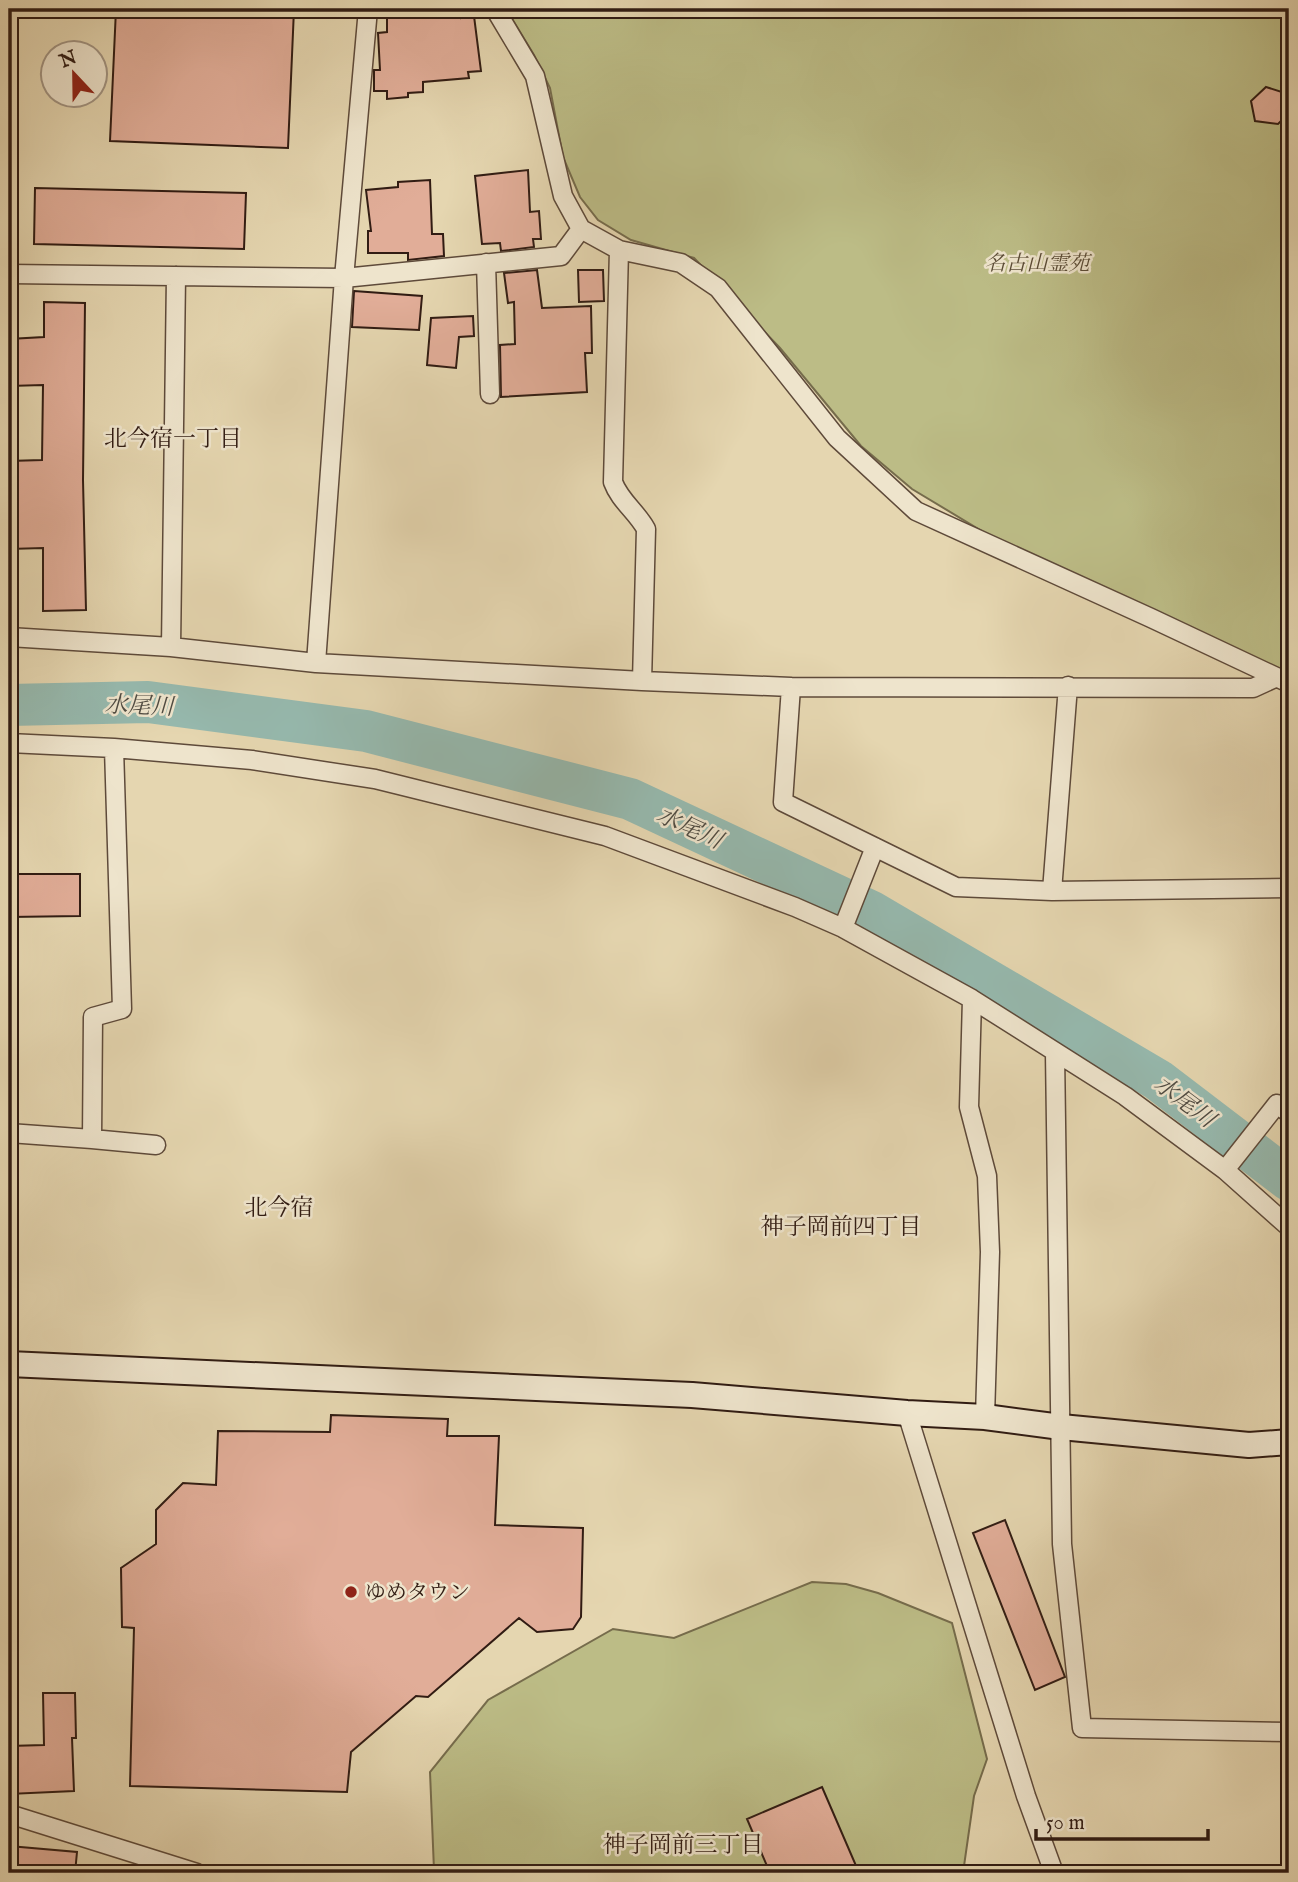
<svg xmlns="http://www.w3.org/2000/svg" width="1298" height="1882" font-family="'IM FELL English','Noto Serif JP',serif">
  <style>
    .green { fill: #bcbc86; stroke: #766c4c; stroke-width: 2 }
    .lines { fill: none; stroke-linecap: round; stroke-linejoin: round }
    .river { stroke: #96b9ae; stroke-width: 42 }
    .building { fill: #e1ad98; stroke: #311c13; stroke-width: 2 }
    .street-casing { stroke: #5e4a3a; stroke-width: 21 }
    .secondary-casing { stroke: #311c13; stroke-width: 28 }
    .street { stroke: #eee4cc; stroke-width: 18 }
    .secondary { stroke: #eee4cc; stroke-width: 24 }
    .poi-dot { fill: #8f2418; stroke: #eee4cc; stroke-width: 2.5 }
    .labels { text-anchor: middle; stroke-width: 5; stroke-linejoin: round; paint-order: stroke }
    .park-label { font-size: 21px; font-style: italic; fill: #5b4c36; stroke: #eee4cc }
    .poi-label { font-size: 21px; fill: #311c13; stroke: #eee4cc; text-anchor: start }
    .neighbourhood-label { font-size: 23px; fill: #311c13; stroke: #eee4cc }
    .water-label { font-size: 23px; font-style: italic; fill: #4f4b42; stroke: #eee4cc }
  </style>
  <rect width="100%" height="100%" fill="#e5d6b0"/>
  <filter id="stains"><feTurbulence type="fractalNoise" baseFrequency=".00286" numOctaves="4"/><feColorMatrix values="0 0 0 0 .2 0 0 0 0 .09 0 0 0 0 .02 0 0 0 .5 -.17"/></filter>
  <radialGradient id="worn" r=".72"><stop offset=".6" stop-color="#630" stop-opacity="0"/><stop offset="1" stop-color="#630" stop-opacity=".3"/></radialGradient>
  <path class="green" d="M506 9H1289V673L1015 551 912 489 861 446 780 348 694 258 631 240 598 220 580 197 563 157 550 88 534 55Z
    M812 1582 846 1584 878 1593 952 1623 987 1759 974 1796 963 1873H438L434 1870 430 1772 488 1700 613 1629 674 1638Z"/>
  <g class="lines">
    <path class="river" d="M9 705 148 702 366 731 630 799 872 912 1158 1080 1289 1180"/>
  </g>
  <path class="building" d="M116 9H294L288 148 110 141Z
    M387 9H461V18L474 16 481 71 468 72 469 78 423 82V92L408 93V97L387 99V91H374V70H380L378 33 387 32Z
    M1266 87 1285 93 1289 113 1278 124 1255 121 1251 101Z
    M528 170 530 212 539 211 541 239H533L534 247 501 251 500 243 482 244 475 176Z
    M430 180 432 234H443L444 256 408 260V253H368V231H371L366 190 398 187V182Z
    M35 188 246 193 244 249 34 244Z
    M537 270 542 308 591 306 592 353H585L587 392 501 397 500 345 515 344 514 302 508 303 504 273Z
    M578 270H603L604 301 579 302Z
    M354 291 422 296 419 330 352 327Z
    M44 302 85 303 83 480 86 610 43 611V548L9 549V461L42 460 43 385 9 386V339L44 337Z
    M473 316 474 336 459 337 456 368 427 365 431 318Z
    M9 874H80V916L9 917Z
    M331 1415 448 1419 447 1436H499L495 1525 583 1528 581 1617 573 1629 537 1632 519 1618 428 1697 416 1696 351 1752 347 1792 130 1786 134 1628 122 1627 121 1568 156 1544V1510L183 1483 216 1485 218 1431 330 1432Z
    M1005 1520 1065 1677 1035 1690 973 1533Z
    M43 1693H75L76 1738H72L74 1791 9 1794V1746L44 1745Z
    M822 1787 857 1868 845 1873H770L747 1819Z
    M9 1846 77 1852 75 1873H9Z"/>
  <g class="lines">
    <defs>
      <path id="street" d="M495 9 535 76 563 196 581 229 619 250 681 263 718 288 837 438 916 511 1151 618 1289 683
        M619 250 613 482C620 501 636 511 646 529L642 681
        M486 263 490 394
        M9 274 344 278 561 256 581 229
        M9 637 171 647 316 663 642 681 791 687 1253 688 1277 677
        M171 647 176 276
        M316 663 344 278 368 9
        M791 687 783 802 956 887 1052 891 1289 888
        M9 743 114 748 252 760 375 779 605 836 795 907 843 928 972 999 1125 1096 1225 1170 1289 1227
        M1052 891 1068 686
        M843 928 875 847
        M972 999 969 1107 987 1176 990 1252 985 1417
        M1055 1053 1062 1544 1082 1728 1289 1732
        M9 1133 92 1139 93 1017 122 1009 114 748
        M92 1139 156 1145
        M1225 1170 1277 1104 1289 1113
        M907 1413 1026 1796 1054 1873
        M9 1814 197 1873"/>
      <path id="secondary" d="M9 1364 692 1395 907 1413 985 1417 1061 1427 1249 1445 1289 1442"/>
    </defs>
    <use href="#street" class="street-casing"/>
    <use href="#secondary" class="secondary-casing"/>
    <use href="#street" class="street"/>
    <use href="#secondary" class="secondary"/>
  </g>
  <circle class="poi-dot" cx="351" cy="1592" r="7"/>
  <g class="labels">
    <g class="park-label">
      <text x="1037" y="270">名古山霊苑</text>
    </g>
    <g class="poi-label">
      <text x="365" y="1599">ゆめタウン</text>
    </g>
    <g class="neighbourhood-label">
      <text x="173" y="446">北今宿一丁目</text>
      <text x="279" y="1215">北今宿</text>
      <text x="841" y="1234">神子岡前四丁目</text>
      <text x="683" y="1852">神子岡前三丁目</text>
    </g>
    <g class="water-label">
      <text transform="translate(139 705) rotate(2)" y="8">水尾川</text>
      <text transform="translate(690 827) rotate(25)" y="8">水尾川</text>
      <text transform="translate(1185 1101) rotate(37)" y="8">水尾川</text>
    </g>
  </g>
  <rect width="1298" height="1882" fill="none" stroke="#e5d6b0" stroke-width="35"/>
  <rect x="10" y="10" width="1277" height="1861" fill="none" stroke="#311c13" stroke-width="3.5"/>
  <rect x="18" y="18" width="1263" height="1847" fill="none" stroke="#311c13" stroke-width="2"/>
  <g transform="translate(74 74) rotate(338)"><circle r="33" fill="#eee4cc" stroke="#a29482" stroke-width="2"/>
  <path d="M0-5L12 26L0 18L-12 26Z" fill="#8f2418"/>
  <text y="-10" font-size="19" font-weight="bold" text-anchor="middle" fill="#311c13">N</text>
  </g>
  <path d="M1036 1829v10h172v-10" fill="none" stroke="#311c13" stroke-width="3.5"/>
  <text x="1046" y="1829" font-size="21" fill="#311c13" stroke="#eee4cc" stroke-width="5" paint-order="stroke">50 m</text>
  <rect width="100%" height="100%" filter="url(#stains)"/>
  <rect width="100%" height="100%" fill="url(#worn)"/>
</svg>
